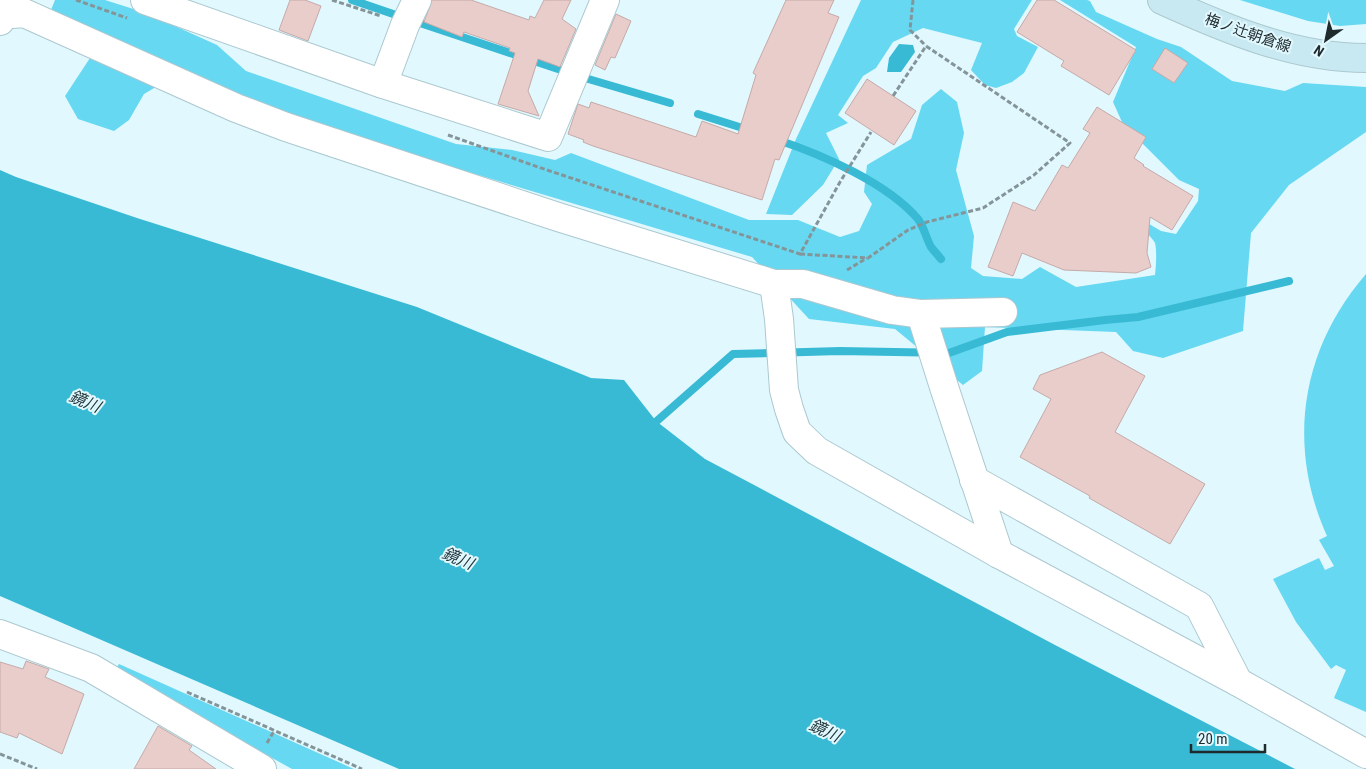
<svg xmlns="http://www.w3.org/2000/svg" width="1366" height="769" font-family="'Roboto Condensed','Noto Sans JP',sans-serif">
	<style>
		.green { fill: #67d8f1 }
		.water { fill: #38bad5 }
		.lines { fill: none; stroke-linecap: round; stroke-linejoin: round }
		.stream { stroke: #38bad5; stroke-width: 8 }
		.building { fill: #e9cdcb; stroke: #c5aaa8 }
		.minor-casing { stroke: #acc8cf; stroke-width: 30 }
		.tertiary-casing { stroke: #acc8cf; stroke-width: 30 }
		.secondary-casing { stroke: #acc8cf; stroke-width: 30 }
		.path { stroke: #849599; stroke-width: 3; stroke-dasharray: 5 2.5; stroke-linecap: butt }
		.minor { stroke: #fff; stroke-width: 28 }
		.tertiary { stroke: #fff; stroke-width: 28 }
		.secondary { stroke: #c8e9f1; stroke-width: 28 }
		.labels { text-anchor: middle; stroke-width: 4; stroke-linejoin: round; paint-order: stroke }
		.street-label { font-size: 15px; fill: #1f2a2d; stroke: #e1f8fe }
		.water-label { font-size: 16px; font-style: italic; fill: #1e3439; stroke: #e1f8fe }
	</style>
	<rect width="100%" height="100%" fill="#e1f8fe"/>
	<g class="green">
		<path d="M55 0H105L146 13 217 45 246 71 456 144 512 150 555 160 571 153 749 220H798L840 237 859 231 872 204 864 192 867 165 911 139 922 105 941 89 957 102 964 133 956 170 974 236 971 268 983 276 1022 279 1040 267 1076 287 1155 275C1156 267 1157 250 1155 243 1154 239 1127 213 1122 208L1161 231 1176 234 1198 201 1199 189 1179 180 1144 145 1122 122 1113 102 1136 47 1060 0H1087L1090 1 1096 12 1157 39 1181 47 1232 81 1285 91 1303 83 1366 87V132L1289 185 1251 233 1243 331 1163 358 1133 351 1116 332 985 327 982 371 963 385 895 329 809 319 752 257 318 127 183 71 144 94 129 120 114 131 78 119 65 96 90 58 49 31 51 10Z"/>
		<path d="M861 0H1032L1014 29 1017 36 1038 47 1024 73 1012 82 996 88 985 85 971 70 982 43 923 28 893 42 876 68 863 76 838 115 848 123 826 133 839 159 823 185 792 215 766 214 796 139Z"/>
		<path d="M1240 0H1366V24L1340 26 1308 21Z"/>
		<path d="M1366 274V712L1334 698 1346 670 1336 665 1331 669 1296 622 1273 579 1319 558 1325 570 1334 566 1319 540 1327 536C1286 445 1301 349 1366 274Z"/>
		<path d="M119 664 354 769H292L115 670Z"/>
	</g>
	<g class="water">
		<path d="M899 44 913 45 915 52 901 72H887L889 58Z"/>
		<path d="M0 170 16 177 137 218 417 307 591 378 624 380 656 421 705 459 1055 645 1295 769H399L0 596Z"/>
	</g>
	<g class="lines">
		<g class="stream">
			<path d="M352 0 399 16"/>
			<path d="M417 22 561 70"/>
			<path d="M585 78 670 103"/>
			<path d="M698 114 749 130"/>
			<path d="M778 140C823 155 887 183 918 219 924 227 926 238 931 247 934 251 938 255 941 259"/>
			<path d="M650 427 733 354 840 351 949 353 1007 332 1105 320 1138 317 1289 281"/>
		</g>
	</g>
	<g class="building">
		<path d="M290 0H305L321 6 308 41 279 30Z"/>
		<path d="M432 0H471L529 20 530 16 535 18 544 0H571L562 19 576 29 560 67 538 59 528 91 539 116 498 104 515 53 509 51 510 48 464 32 462 37 424 22Z"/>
		<path d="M786 0H834L828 13 839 17 779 160 775 159 762 200 593 146 583 142 584 140 568 134 578 104 589 108 591 102 696 137 702 121 738 134 756 75 753 73Z"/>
		<path d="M1037 0H1054L1136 50 1109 95 1061 66 1064 61 1017 32Z"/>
		<path d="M616 14 631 21 615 58 611 57 605 70 595 65Z"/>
		<path d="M1165 48 1188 63 1174 83 1152 69Z"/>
		<path d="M867 79 916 111 894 145 845 113Z"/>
		<path d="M1097 107 1146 137 1134 158 1144 165 1143 166 1193 196 1172 230 1150 217 1147 253 1151 267 1136 273 1064 270 1022 253 1013 276 988 267 1013 202 1035 211 1062 165 1068 168 1090 133 1083 129Z"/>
		<path d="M1102 352 1145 376 1115 432 1205 484 1170 544 1089 498 1090 496 1020 457 1051 399 1033 389 1040 375Z"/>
		<path d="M26 661 49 669 45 677 84 694 62 754 19 733 17 738 0 732V662L23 669Z"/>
		<path d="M158 726 192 746 189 750 216 769H134Z"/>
	</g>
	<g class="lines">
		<defs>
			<g id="minor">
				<path d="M145 0 383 84 548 137 605 0"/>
				<path d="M0 15 24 13 236 108 286 127 558 217 774 284 779 319 784 390 789 409 797 432 817 451 999 554 1238 682 1366 754"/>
				<path d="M383 84 405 25 417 0"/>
				<path d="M774 284H803L892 310 921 314 1003 312"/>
				<path d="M921 314 944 387 999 554"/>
				<path d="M974 480 1199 606 1238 682"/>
				<path d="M0 634 91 668 262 769"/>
			</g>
			<path id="tertiary" d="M0 21 9 0"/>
			<path id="secondary" d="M1162 0C1226 29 1294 58 1366 58"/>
		</defs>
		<use href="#minor" class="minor-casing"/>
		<use href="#tertiary" class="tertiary-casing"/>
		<use href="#secondary" class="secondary-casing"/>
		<g class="path">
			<path d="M76 0 127 18"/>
			<path d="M332 0 381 16"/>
			<path d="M913 0 910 30 926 46"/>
			<path d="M448 135 538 167 800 254 840 182 871 132"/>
			<path d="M800 254 868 258 908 230 927 222 983 208 1034 175 1070 143 926 46 893 96"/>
			<path d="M847 270 867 258"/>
			<path d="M187 692 362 769"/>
			<path d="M267 743 274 731"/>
			<path d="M0 754 37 769"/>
		</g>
		<use href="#minor" class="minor"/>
		<use href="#tertiary" class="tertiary"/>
		<use href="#secondary" class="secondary"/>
	</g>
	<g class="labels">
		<g class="street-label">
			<text transform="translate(1248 33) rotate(19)" y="5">梅ノ辻朝倉線</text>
		</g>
		<g class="water-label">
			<text transform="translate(85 401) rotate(23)" y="6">鏡川</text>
			<text transform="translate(458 558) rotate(23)" y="6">鏡川</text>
			<text transform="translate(825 730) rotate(25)" y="6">鏡川</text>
		</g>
	</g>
	<g transform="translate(1326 40) rotate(213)" stroke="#e1f8fe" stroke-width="4" paint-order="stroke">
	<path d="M0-4L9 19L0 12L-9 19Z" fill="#1f2a2d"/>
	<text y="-8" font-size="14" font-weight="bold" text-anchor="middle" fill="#1f2a2d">N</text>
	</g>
	<path d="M1191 744v8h74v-8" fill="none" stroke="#1f2a2d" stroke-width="2.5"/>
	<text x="1198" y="744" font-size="15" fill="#1f2a2d" stroke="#e1f8fe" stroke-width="4" paint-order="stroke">20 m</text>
</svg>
